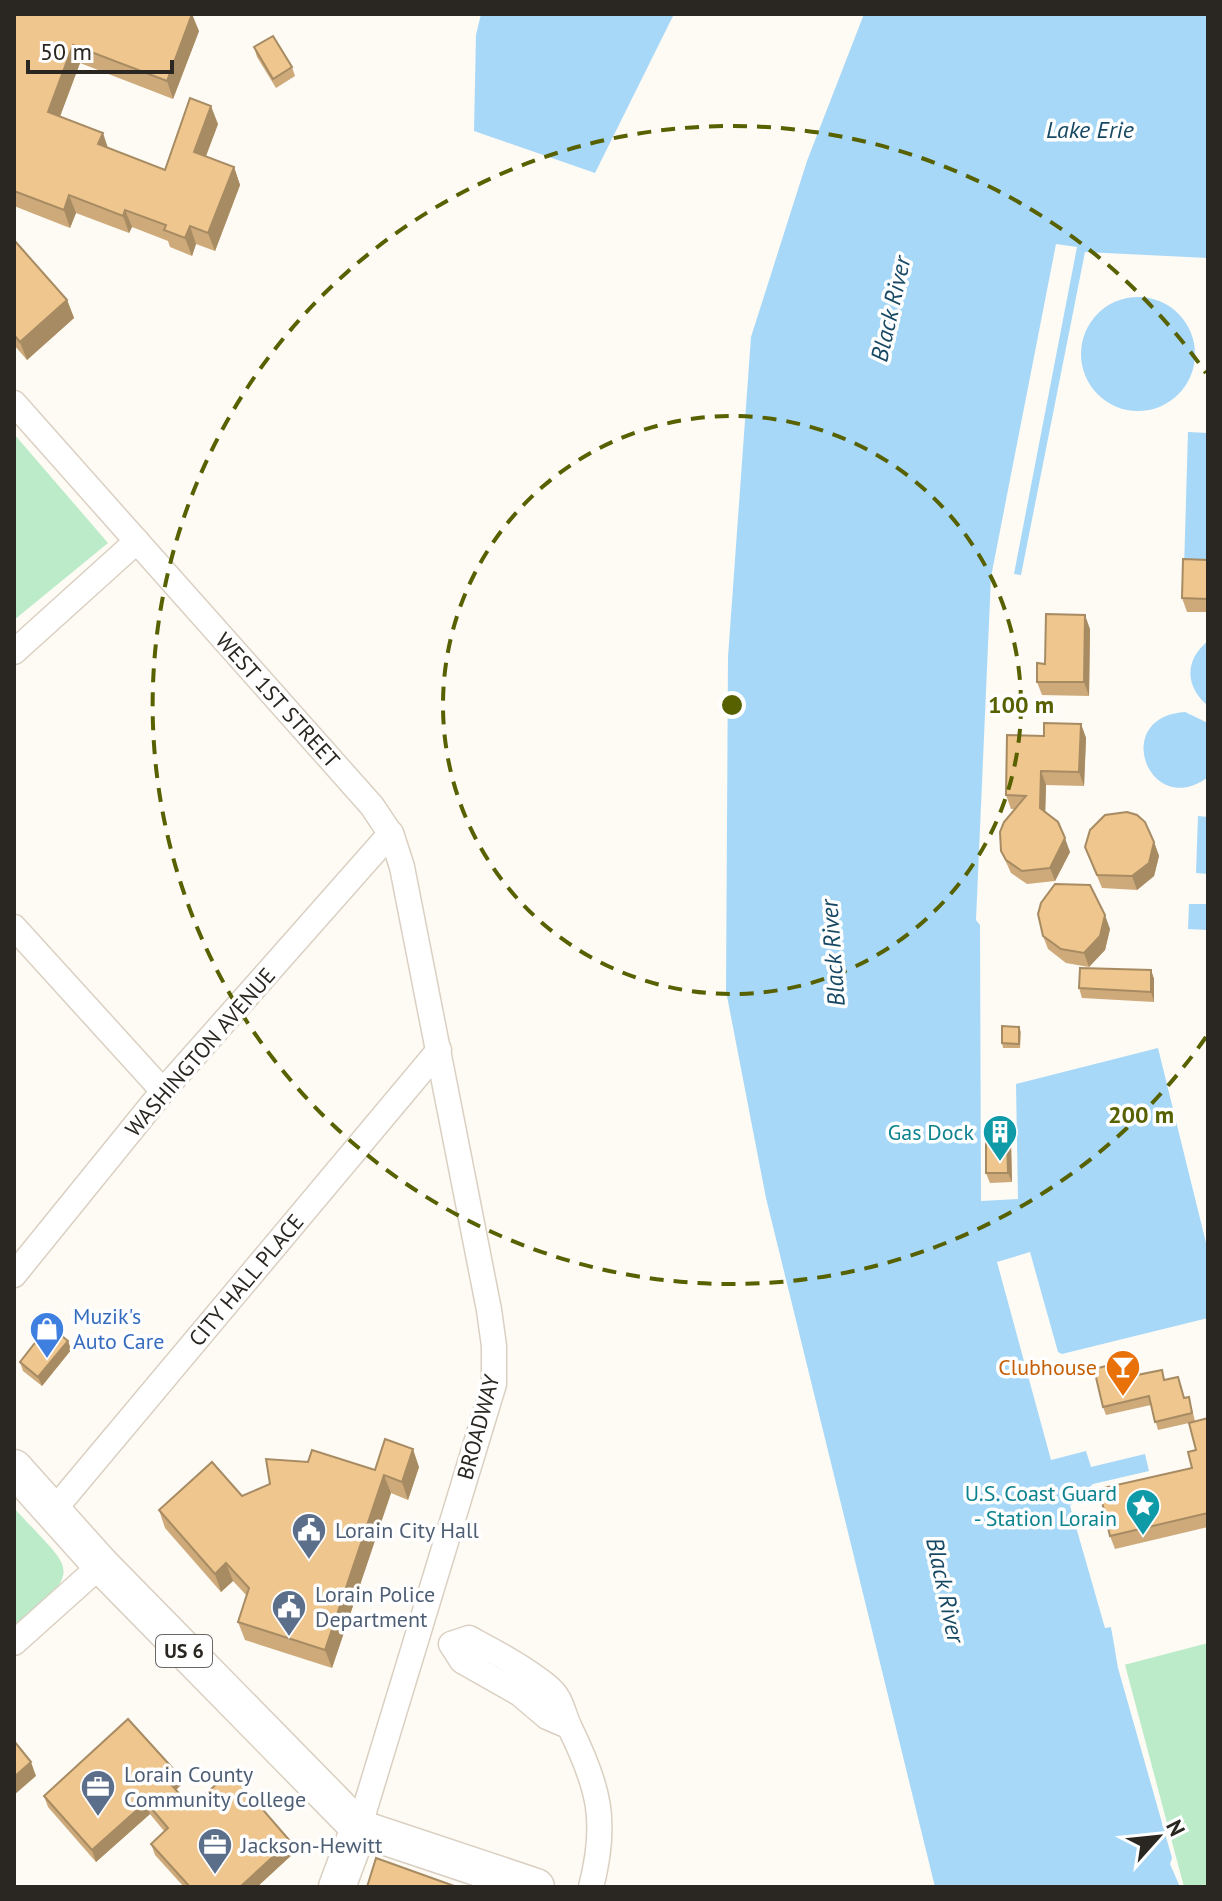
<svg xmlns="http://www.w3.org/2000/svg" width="1222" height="1901" font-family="'PT Sans',sans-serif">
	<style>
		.green { fill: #bbebc9 }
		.water { fill: #a7d8f8 }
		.pier { fill: #fefaf4 }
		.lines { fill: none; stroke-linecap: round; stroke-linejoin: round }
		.street-casing { stroke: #dad0c2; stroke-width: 27 }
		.primary-casing { stroke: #dad0c2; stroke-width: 39 }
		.street { stroke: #fff; stroke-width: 24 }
		.primary { stroke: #fff; stroke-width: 36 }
		.wall { fill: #ceaa7a }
		.shaded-wall { fill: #a78b63 }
		.building { fill: #efc68e; stroke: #a78b63; stroke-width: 2 }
		.ring { fill: none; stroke: #576100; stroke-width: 4; stroke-dasharray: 14 10 }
		.labels { text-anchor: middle; stroke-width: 7; stroke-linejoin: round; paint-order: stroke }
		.shield { fill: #fff; stroke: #6a6764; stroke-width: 2 }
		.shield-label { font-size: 20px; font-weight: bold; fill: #2a2621 }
		.street-label { font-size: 22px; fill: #2a2621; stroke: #fff }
		.culture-label { font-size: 22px; fill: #0d838f; stroke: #fff; text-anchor: end }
		.shop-label { font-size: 22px; fill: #366cbe; stroke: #fff; text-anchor: start }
		.food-label { font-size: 22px; fill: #c56008; stroke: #fff; text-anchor: end }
		.service-label { font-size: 22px; fill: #4e5e75; stroke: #fff; text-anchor: start }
		.water-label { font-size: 24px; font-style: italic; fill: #184964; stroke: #fff }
		.centre { fill: #576100; stroke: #fff; stroke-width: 4 }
		.ring-label { font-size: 24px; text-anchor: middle; font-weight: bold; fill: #576100; stroke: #fff; stroke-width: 7; stroke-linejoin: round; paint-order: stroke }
	</style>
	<rect width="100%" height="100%" fill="#fefaf4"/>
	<g class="green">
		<path d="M14 434 108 543 14 620Z"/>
		<path d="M14 1508C76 1576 84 1565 14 1630Z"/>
		<path d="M1208 1643V1887H1180L1120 1666Z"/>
	</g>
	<g class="water">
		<path d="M481 14H674L595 173 474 131 476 35Z"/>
		<path d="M864 14H1208V258L1085 252 1021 575 1014 574 1077 247 1056 244 991 577 976 920 980 925 981 1201 1018 1199 1016 1084 1158 1048 1208 1251V1318L1062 1354 1058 1352 1030 1252 997 1262 1051 1460 1086 1451 1091 1467 1145 1454 1149 1471 1093 1484 1070 1506 1105 1628 1111 1627 1180 1887H935L766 1198 726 991 728 657 751 337 807 161Z"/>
		<circle cx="1138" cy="354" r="57"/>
		<path d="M1188 432 1208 433V570L1184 569Z"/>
		<path d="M1208 641V706C1185 687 1184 660 1208 641Z"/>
		<path d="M1185 712 1208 723V777C1150 821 1109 717 1185 712Z"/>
		<path d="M1198 816 1208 817V874L1196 873Z"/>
		<path d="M1189 904H1208V930L1188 929Z"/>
	</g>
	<path class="pier" d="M1111 1627H1115L1184 1887H1180L1170 1864 1172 1858 1118 1668Z"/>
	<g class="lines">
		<defs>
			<g id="street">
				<path d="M14 403 372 806 392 836 402 867 489 1310 494 1346V1384L359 1828"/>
				<path d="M14 652 137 541"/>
				<path d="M14 927 163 1091"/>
				<path d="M14 1275 163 1091 391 833"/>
				<path d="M53 1511 439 1050"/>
				<path d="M14 1643 101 1565"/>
				<path d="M568 1726 547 1717 520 1694 462 1661 451 1644 469 1638C495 1652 524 1667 547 1686 563 1699 562 1712 570 1728 599 1787 608 1822 591 1887"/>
			</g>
			<g id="primary">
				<path d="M14 1468 101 1565 359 1828 536 1887"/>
				<path d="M337 1887 359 1828"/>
			</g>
		</defs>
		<use href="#street" class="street-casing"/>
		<use href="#primary" class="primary-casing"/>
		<use href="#street" class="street"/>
		<use href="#primary" class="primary"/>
	</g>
	<g class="wall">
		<path d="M14 14 199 31 173 99 80 63 60 116 109 148 165 170 218 124 206 156 234 167 240 185 215 251 196 244 192 256 170 247 168 241 132 227 129 233 76 213 70 228 14 206Z"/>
		<path d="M254 47 292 67 295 76 276 88 257 57Z"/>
		<path d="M14 240 67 300 74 318 27 360 14 345Z"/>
		<path d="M1208 560V612H1187L1182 598Z"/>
		<path d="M1090 629 1089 696 1042 695 1037 682 1045 664Z"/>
		<path d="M1081 724 1086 738 1084 786 1046 785 1045 812 1070 852 1055 881 1027 884 1011 873 1001 851 1015 809H1011L1006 795 1044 736Z"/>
		<path d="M1154 842 1159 856 1154 876 1137 890 1102 888 1085 847Z"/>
		<path d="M1110 929 1105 950 1089 967 1066 963 1048 949 1043 936Z"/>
		<path d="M1151 970 1154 979V1002L1082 998 1079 988Z"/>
		<path d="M1019 1027 1021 1032 1020 1048H1003L1002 1043Z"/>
		<path d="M1007 1134 1011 1143 1012 1182 990 1183 986 1173Z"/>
		<path d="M68 1341 71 1350 42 1386 23 1371 20 1362Z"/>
		<path d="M1134 1359 1138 1375 1165 1380 1181 1385 1184 1398 1189 1397 1195 1421 1208 1418V1527L1115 1549 1110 1536 1192 1468 1196 1450 1189 1423 1158 1430 1151 1405 1106 1415 1103 1407Z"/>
		<path d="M419 1467 408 1500 391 1493 332 1668 245 1640 238 1622 247 1596 233 1581 221 1592 165 1528 159 1510 242 1496 375 1470Z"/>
		<path d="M181 1785 176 1790 191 1807 295 1852 257 1887H184L155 1855 151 1844 164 1831 150 1814 96 1862 48 1807 44 1796Z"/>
	</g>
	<g class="shaded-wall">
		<path d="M192 14 199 31 173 99 167 81Z"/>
		<path d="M73 45 80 63 55 130 48 112Z"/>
		<path d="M211 106 218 124 201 169 194 152Z"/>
		<path d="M103 133 109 151 98 144Z"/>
		<path d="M234 167 240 185 215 251 208 233Z"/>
		<path d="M69 195 76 213 70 228 64 210Z"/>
		<path d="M125 210 132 227 129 233 123 216Z"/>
		<path d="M190 226 196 244 192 256 185 238Z"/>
		<path d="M67 300 74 318 27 360 20 342Z"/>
		<path d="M1085 615 1090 629 1089 696 1084 682Z"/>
		<path d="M1081 724 1086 738 1084 786 1079 772Z"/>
		<path d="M1041 771 1046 785 1045 822 1040 808Z"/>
		<path d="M1065 838 1070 852 1055 881 1050 868Z"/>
		<path d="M1154 842 1159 856 1154 876 1137 890 1132 876Z"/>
		<path d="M1105 915 1110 929 1105 950 1089 967 1084 953Z"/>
		<path d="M1151 970 1154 979V1002L1151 992Z"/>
		<path d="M1007 1134 1011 1143 1012 1182 1008 1173Z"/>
		<path d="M68 1341 71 1350 42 1386 38 1377Z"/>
		<path d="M413 1449 419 1467 408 1500 402 1482Z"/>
		<path d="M384 1475 391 1493 332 1668 325 1650Z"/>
		<path d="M226 1563 233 1581 221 1592 215 1574Z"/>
		<path d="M31 1762 36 1776 14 1795V1777Z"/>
		<path d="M177 1773 181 1785 172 1793 168 1781Z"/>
		<path d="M146 1802 150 1814 96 1862 92 1850Z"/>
		<path d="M290 1841 295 1852 257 1887H240Z"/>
	</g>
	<g class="building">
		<path d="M14 14H192L167 81 73 45 48 112 103 133 98 144 165 170 190 98 211 106 194 152 234 167 208 233 190 226 185 238 164 230 166 225 125 210 123 216 69 195 64 210 14 191Z"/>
		<path d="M273 36 292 67 273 79 254 47Z"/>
		<path d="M14 240 67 300 20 342 14 335Z"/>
		<path d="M1183 559 1208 560V599L1182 598Z"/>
		<path d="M1046 614 1085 615 1084 682H1037V663L1045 664Z"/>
		<path d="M1044 723 1081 724 1079 772 1041 771 1040 808 1058 822 1065 838 1050 868 1022 871 1006 860 1001 851 1000 832 1004 822 1026 796 1006 795 1007 735 1044 736Z"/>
		<path d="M1127 812 1137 815 1145 822 1154 842 1149 863 1132 876 1097 875 1085 847 1090 830 1105 815Z"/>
		<path d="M1055 884 1090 885 1105 915 1100 936 1084 953 1061 949 1043 936 1038 914 1041 903Z"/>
		<path d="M1080 968 1151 970V992L1079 988Z"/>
		<path d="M1002 1026 1019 1027V1044L1002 1043Z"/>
		<path d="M986 1134H1007L1008 1173H986Z"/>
		<path d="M49 1325 68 1341 38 1377 20 1362Z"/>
		<path d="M1134 1359 1137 1375 1162 1370 1164 1380 1178 1377 1184 1398 1189 1397 1192 1413 1155 1422 1149 1396 1103 1407 1094 1369Z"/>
		<path d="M1208 1418V1513L1110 1536 1099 1489 1192 1468 1188 1452 1196 1450 1189 1423Z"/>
		<path d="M385 1439 413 1449 402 1482 384 1475 325 1650 238 1622 249 1588 226 1563 215 1574 159 1510 212 1462 242 1496 270 1484 266 1459 308 1462 312 1450 375 1470Z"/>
		<path d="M128 1719 177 1773 168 1781 191 1807 230 1772 290 1841 240 1887H190L151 1844 168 1828 146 1802 92 1850 44 1796Z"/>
		<path d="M14 1741 31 1762 14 1777Z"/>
		<path d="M376 1858 457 1887H367Z"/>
	</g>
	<g class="ring">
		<circle cx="732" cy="705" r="289"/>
		<path d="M1206 1037A579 579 0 1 1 1206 373"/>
	</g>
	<defs>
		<symbol id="building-pin" viewBox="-11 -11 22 30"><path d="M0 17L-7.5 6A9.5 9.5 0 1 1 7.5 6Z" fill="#0f9aa8" stroke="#fff"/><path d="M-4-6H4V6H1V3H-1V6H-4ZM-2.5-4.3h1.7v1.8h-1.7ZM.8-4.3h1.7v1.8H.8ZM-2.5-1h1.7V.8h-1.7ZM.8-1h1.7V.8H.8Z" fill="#fff"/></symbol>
		<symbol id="shop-pin" viewBox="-11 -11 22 30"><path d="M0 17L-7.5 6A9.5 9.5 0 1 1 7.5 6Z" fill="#3f7fe0" stroke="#fff"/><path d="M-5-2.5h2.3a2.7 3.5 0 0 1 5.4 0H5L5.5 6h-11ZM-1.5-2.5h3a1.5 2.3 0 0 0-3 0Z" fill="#fff"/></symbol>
		<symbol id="bar-pin" viewBox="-11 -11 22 30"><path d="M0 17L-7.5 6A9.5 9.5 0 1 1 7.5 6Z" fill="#e8710a" stroke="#fff"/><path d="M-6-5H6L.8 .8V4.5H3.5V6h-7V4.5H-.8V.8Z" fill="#fff"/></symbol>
		<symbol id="sight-pin" viewBox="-11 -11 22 30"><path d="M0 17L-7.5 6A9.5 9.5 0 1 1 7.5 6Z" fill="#0f9aa8" stroke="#fff"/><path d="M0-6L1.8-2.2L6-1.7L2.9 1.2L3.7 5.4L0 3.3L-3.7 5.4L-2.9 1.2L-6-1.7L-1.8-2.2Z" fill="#fff"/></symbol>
		<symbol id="civic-pin" viewBox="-11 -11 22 30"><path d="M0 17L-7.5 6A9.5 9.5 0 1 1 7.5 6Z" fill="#5c6f8a" stroke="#fff"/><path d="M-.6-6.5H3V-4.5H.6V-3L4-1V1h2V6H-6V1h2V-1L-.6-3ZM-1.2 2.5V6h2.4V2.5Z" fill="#fff"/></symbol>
		<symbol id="office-pin" viewBox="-11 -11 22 30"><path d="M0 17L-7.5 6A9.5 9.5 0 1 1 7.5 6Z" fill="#5c6f8a" stroke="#fff"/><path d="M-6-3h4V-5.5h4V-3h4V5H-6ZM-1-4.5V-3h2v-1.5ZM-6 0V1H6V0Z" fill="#fff"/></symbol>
	</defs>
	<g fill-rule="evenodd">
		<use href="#building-pin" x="980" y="1112" width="40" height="54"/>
		<use href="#shop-pin" x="27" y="1309" width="40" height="54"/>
		<use href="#bar-pin" x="1103" y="1347" width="40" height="54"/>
		<use href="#sight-pin" x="1123" y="1486" width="40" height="54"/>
		<use href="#civic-pin" x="289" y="1510" width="40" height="54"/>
		<use href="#civic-pin" x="269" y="1587" width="40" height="54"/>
		<use href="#office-pin" x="78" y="1767" width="40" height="54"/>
		<use href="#office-pin" x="195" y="1825" width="40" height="54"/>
	</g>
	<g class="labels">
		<rect class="shield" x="156" y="1635" width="56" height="32" rx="6"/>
		<g class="shield-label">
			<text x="184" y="1658">US 6</text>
		</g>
		<g class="street-label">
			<text transform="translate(278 700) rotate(48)" y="8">WEST 1ST STREET</text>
			<text transform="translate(200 1052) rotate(-49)" y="8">WASHINGTON AVENUE</text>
			<text transform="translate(246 1280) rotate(-50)" y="8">CITY HALL PLACE</text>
			<text transform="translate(478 1427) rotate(-75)" y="8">BROADWAY</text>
		</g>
		<g class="culture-label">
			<text x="974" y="1140">Gas Dock</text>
			<text x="1117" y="1501">U.S. Coast Guard<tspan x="1117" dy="25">- Station Lorain</tspan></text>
		</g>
		<g class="shop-label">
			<text x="73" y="1324">Muzik's<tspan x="73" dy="25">Auto Care</tspan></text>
		</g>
		<g class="food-label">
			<text x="1097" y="1375">Clubhouse</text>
		</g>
		<g class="service-label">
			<text x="335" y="1538">Lorain City Hall</text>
			<text x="315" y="1602">Lorain Police<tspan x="315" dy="25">Department</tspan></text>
			<text x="124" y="1782">Lorain County<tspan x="124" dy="25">Community College</tspan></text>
			<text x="241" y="1853">Jackson-Hewitt</text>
		</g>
		<g class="water-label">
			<text x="1090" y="138">Lake Erie</text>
			<text transform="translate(891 309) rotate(-77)" y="8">Black River</text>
			<text transform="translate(833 953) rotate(-94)" y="8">Black River</text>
			<text transform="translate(945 1590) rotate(78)" y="8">Black River</text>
		</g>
	</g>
	<circle cx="732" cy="705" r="12" class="centre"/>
	<g class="ring-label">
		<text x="1021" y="713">100 m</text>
		<text x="1141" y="1123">200 m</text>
	</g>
	<rect width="1222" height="1901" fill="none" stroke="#2a2621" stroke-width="32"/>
	<g transform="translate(1158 1837) rotate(63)" stroke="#ffffff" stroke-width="6" paint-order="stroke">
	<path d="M0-6L14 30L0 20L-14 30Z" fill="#2a2621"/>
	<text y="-12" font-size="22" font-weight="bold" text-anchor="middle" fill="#2a2621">N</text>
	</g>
	<path d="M28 60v12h144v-12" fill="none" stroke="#2a2621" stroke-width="4"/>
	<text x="40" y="60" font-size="24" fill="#2a2621" stroke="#ffffff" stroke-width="6" paint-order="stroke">50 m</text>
</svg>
